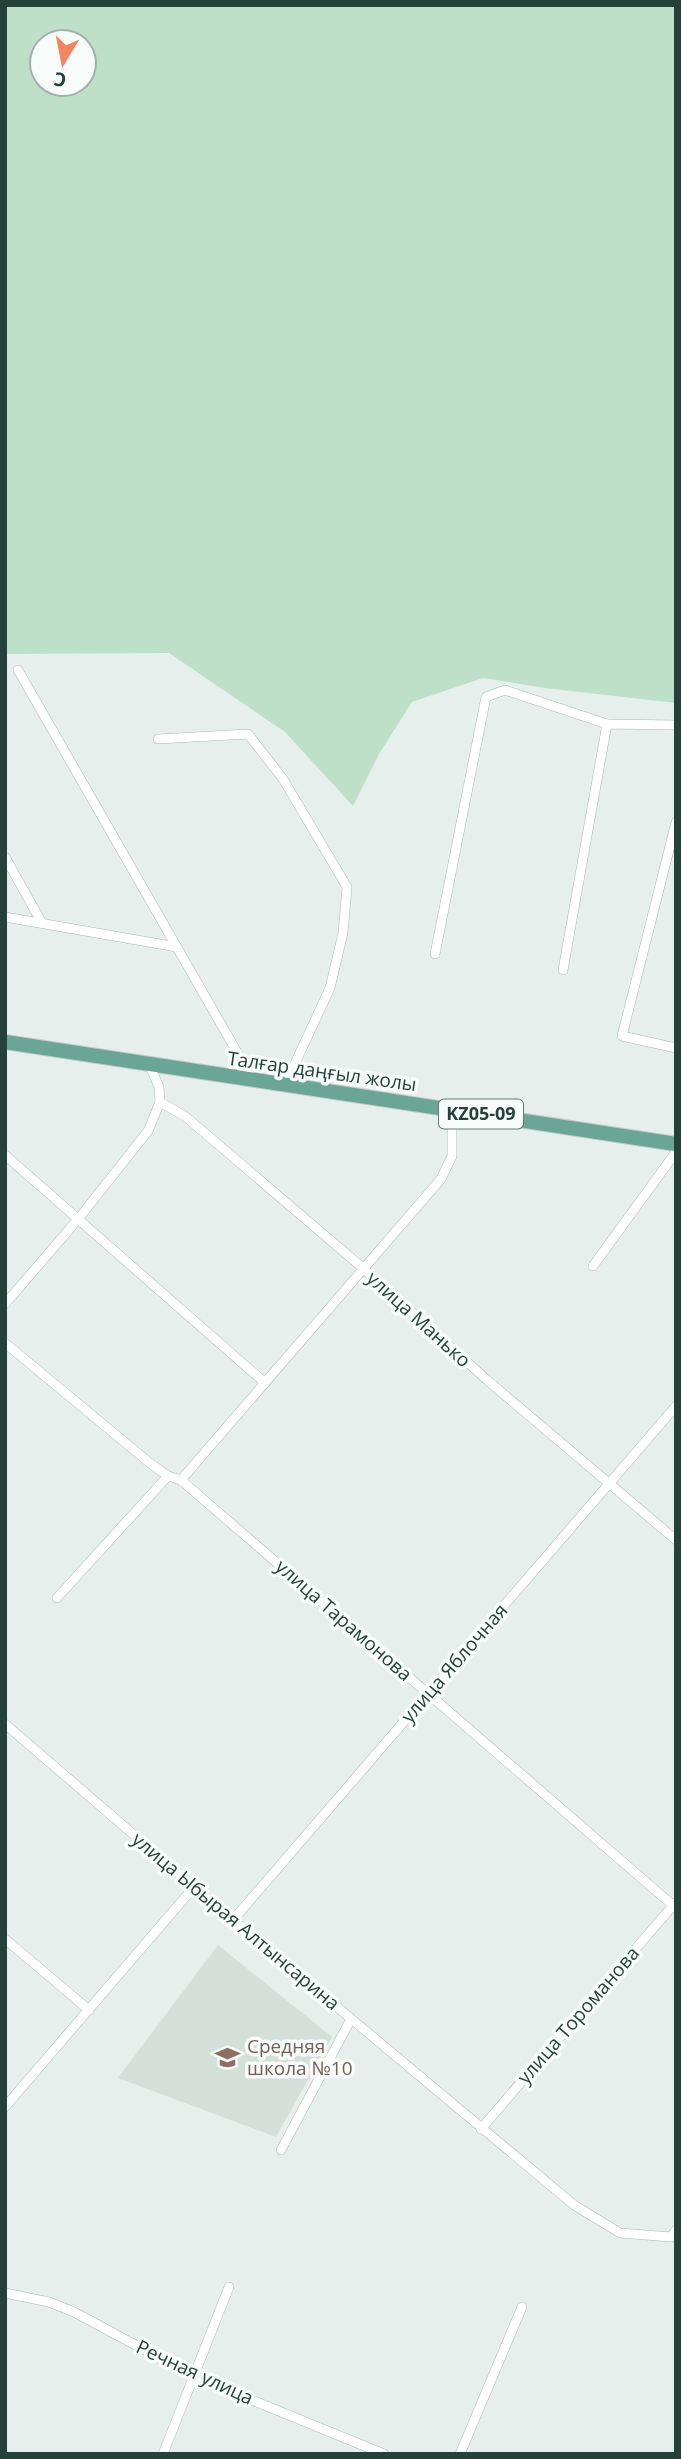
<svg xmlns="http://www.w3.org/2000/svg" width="681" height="2459" font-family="'Open Sans',sans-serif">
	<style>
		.built { fill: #d4dfda }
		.green { fill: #bfe0c8; fill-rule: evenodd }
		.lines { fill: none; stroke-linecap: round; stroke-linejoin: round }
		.minor-casing { stroke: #a8b8b2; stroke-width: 10 }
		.primary-casing { stroke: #c2cac8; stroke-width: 16 }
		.minor { stroke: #fff; stroke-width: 9 }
		.primary { stroke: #6aa596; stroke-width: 14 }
		.labels { text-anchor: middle; stroke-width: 7; stroke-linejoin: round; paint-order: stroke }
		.shield { fill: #f7fbf9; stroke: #637a73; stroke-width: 2 }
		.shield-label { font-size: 18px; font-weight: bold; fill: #24423a }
		.street-label { font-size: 19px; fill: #24423a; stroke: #f7fbf9 }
		.education-label { font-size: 19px; fill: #785e54; stroke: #f7fbf9; text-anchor: start }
	</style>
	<rect width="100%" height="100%" fill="#e6efeb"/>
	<path class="built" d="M218 1945 332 2037 276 2137 118 2078Z"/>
	<path class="green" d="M5 5H676V703L545 688 483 678 412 702 379 754 353 806 285 732 169 653 5 654ZM84 42V84H42V42Z"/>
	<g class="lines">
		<defs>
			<g id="minor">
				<path d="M18 670 253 1080"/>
				<path d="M158 739 248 734 283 779 347 887 343 933 330 988 285 1085"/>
				<path d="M676 822 622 1036 676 1048"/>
				<path d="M5 857 42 923"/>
				<path d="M5 917 177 947"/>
				<path d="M435 954 486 697 505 690 607 724"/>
				<path d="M563 970 607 724 676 725"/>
				<path d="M160 1102 186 1117 364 1269 487 1380 676 1540"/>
				<path d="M5 1155 265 1383"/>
				<path d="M593 1266 676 1152"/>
				<path d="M5 1304 79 1218 148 1131 160 1102 159 1087 150 1066"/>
				<path d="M5 1343 151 1464 168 1476 181 1480 676 1908"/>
				<path d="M181 1480 441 1179 452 1156V1110"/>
				<path d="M57 1598 168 1476"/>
				<path d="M5 1724 233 1920 574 2205 620 2233 671 2237 676 2230"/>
				<path d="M233 1920 676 1406"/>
				<path d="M5 1939 89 2010"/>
				<path d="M5 2107 194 1887"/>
				<path d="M481 2129 675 1903"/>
				<path d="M281 2150 351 2019"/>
				<path d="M5 2293 49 2302 74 2312 193 2376 384 2454"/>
				<path d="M163 2454 229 2287"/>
				<path d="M460 2454 522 2307"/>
			</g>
			<path id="primary" d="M5 1042 676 1144"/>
		</defs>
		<use href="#minor" class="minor-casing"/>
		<use href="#primary" class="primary-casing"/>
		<use href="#minor" class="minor"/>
		<use href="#primary" class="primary"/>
	</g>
	<defs>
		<symbol id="school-bare" viewBox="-9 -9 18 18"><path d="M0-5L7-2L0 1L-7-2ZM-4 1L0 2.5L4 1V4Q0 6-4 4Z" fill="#8d6e63" stroke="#f7fbf9" stroke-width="2.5" paint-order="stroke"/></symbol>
	</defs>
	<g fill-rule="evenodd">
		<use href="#school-bare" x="210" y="2040" width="35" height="35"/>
	</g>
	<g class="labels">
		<rect class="shield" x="439" y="1099.5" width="84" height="29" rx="5"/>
		<g class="shield-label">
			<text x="481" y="1120">KZ05-09</text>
		</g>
		<g class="street-label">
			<text transform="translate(322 1071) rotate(8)" y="7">Талғар даңғыл жолы</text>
			<text transform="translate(419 1319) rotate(42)" y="7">улица Манько</text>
			<text transform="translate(344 1620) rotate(41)" y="7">улица Тарамонова</text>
			<text transform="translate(454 1663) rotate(-49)" y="7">улица Яблочная</text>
			<text transform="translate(236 1921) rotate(40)" y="7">улица Ыбырая Алтынсарина</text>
			<text transform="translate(578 2015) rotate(-49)" y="7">улица Тороманова</text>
			<text transform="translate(195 2372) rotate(25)" y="7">Речная улица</text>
		</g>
		<g class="education-label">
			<text x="247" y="2053">Средняя<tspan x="247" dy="22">школа №10</tspan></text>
		</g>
	</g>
	<rect width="681" height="2459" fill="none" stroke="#24423a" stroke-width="14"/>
	<g transform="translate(63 63) rotate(190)"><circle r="33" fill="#f7fbf9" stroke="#a3b1ad" stroke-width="2"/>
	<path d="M0-5L12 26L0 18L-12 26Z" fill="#f4845f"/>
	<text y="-10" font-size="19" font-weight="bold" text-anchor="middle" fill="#24423a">С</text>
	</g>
</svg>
